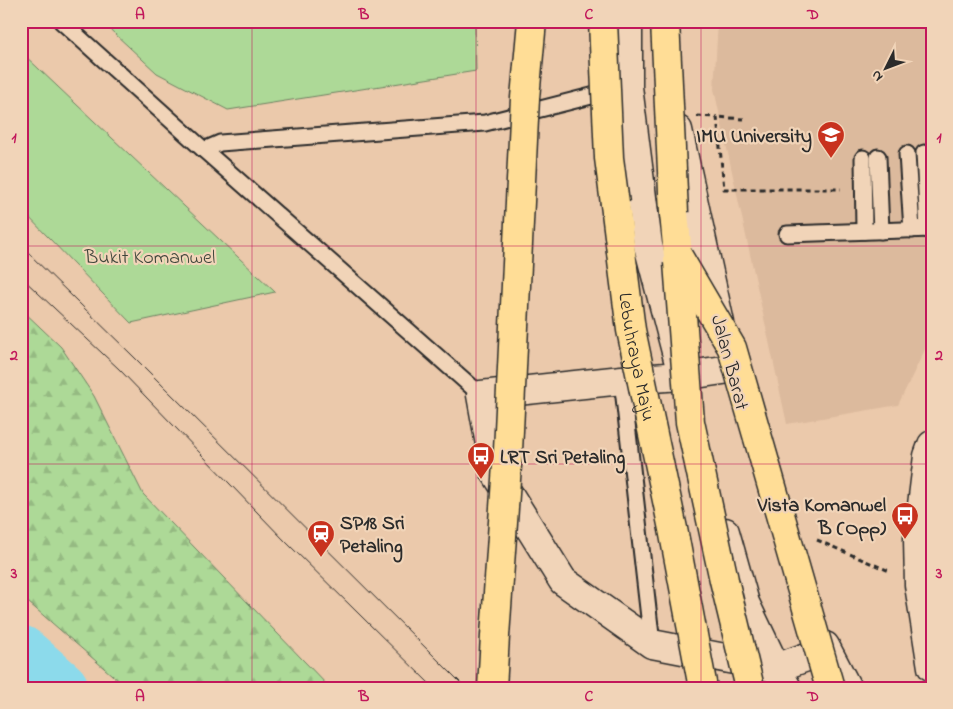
<svg xmlns="http://www.w3.org/2000/svg" width="953" height="709" font-family="'Indie Flower',sans-serif">
	<style>
		.built { fill: #dcba9d }
		.forest { fill: url(#forest-firs); stroke: #6c8261 }
		.park { fill: #add997; stroke: #6c8261 }
		.lines { fill: none; stroke-linecap: round; stroke-linejoin: round }
		.river { stroke: #8cdaeb; stroke-width: 55 }
		.lane-casing { stroke: #2b2b2b; stroke-width: 19 }
		.street-casing { stroke: #2b2b2b; stroke-width: 31 }
		.secondary-casing { stroke: #2b2b2b; stroke-width: 31 }
		.highway-casing { stroke: #2b2b2b; stroke-width: 31 }
		.path { stroke: #2b2b2b; stroke-width: 3; stroke-dasharray: 5 4; stroke-linecap: butt }
		.lane { stroke: #f1d4b8; stroke-width: 15 }
		.street { stroke: #f1d4b8; stroke-width: 28 }
		.secondary { stroke: #f1d4b8; stroke-width: 28 }
		.highway { stroke: #ffdd96; stroke-width: 28 }
		.tram { stroke: #2b2b2b; stroke-width: 1 }
		.highway-bridge-casing { stroke: #2b2b2b; stroke-width: 31; stroke-linecap: butt }
		.path-bridge { stroke: #2b2b2b; stroke-width: 3; stroke-dasharray: 5 4; stroke-linecap: butt }
		.highway-bridge { stroke: #ffdd96; stroke-width: 28 }
		.grid { fill: none; stroke: #c2185b; stroke-width: 1; stroke-opacity: 0.55 }
		.labels { text-anchor: middle; stroke-width: 4.5; stroke-linejoin: round; paint-order: stroke }
		.poi-label { font-size: 20px; font-weight: bold; fill: #2b2b2b; stroke: #f1d4b8; text-anchor: end }
		.park-label { font-size: 20px; fill: #3e453b; stroke: #f1d4b8 }
		.street-label { font-size: 20px; fill: #2b2b2b; stroke: #f1d4b8 }
		.neatline { fill: none; stroke: #c2185b; stroke-width: 2 }
		.grid-label { font-size: 16px; text-anchor: middle; font-weight: bold; fill: #c2185b }
	</style>
	<defs>
		<pattern id="forest-firs" width="22" height="20" patternUnits="userSpaceOnUse" patternTransform="scale(1.25)"><rect width="22" height="20" fill="#add997"/><path d="M5 1l3.5 6h-7zM16 11l3.5 6h-7z" fill="#95ba82"/></pattern>
	</defs>
	<rect width="100%" height="100%" fill="#ebc9ab"/>
	<filter id="ink" filterUnits="userSpaceOnUse"><feTurbulence type="fractalNoise" baseFrequency=".02" numOctaves="2"/><feDisplacementMap in="SourceGraphic" scale="10" xChannelSelector="R" yChannelSelector="G"/><feConvolveMatrix kernelMatrix="1 2 1 2 8 2 1 2 1" color-interpolation-filters="sRGB"/></filter>
	<g filter="url(#ink)">
		<path class="built" d="M718 21H932V335L898 405 787 424 714 89Z"/>
		<path class="forest" d="M21 309 61 347 94 396 143 494 330 688H127L21 596Z"/>
		<g class="park">
			<path d="M101 21H475L476 71 228 110 157 73Z"/>
			<path d="M21 52 275 292 131 323 21 209Z"/>
		</g>
		<g class="lines">
			<path class="river" d="M21 653 61 688"/>
			<defs>
				<g id="lane">
					<path d="M61 21 204 150 481 395"/>
					<path d="M204 150 220 143 485 123 611 91"/>
					<path d="M924 153 928 230"/>
					<path d="M907 154 912 230"/>
					<path d="M878 157 881 231"/>
					<path d="M863 158 864 231"/>
					<path d="M787 234 932 229"/>
					<path d="M622 380 652 644"/>
				</g>
				<g id="street">
					<path d="M730 369 682 376 622 380 481 395 495 472 563 581 652 644 776 668 826 650"/>
					<path d="M932 445 928 456 918 538 919 585 932 667"/>
				</g>
				<g id="secondary">
					<path d="M628 21V87L648 245 679 363"/>
					<path d="M678 130 720 323"/>
					<path d="M725 532 745 603 776 668 787 688"/>
					<path d="M825 646 847 688"/>
				</g>
				<g id="highway">
					<path d="M615 204 623 268"/>
					<path d="M674 213 678 256"/>
				</g>
			</defs>
			<use href="#lane" class="lane-casing"/>
			<use href="#street" class="street-casing"/>
			<use href="#secondary" class="secondary-casing"/>
			<use href="#highway" class="highway-casing"/>
			<g class="path">
				<path d="M744 119 717 117 724 189H841"/>
				<path d="M817 540 889 571"/>
			</g>
			<use href="#lane" class="lane"/>
			<use href="#street" class="street"/>
			<use href="#secondary" class="secondary"/>
			<use href="#highway" class="highway"/>
			<g class="tram">
				<path d="M21 246 135 358 466 688"/>
				<path d="M21 277 119 369 285 541 434 688"/>
			</g>
			<defs>
				<g id="highway-bridge">
					<path d="M603 21 609 158 615 204"/>
					<path d="M665 21 674 213"/>
					<path d="M678 256 732 348 830 688"/>
					<path d="M678 262 690 422 724 580 750 688"/>
					<path id="s1" d="M623 268 631 330 673 529 703 688"/>
					<path d="M492 688 495 636 508 451 525 98 532 21"/>
				</g>
			</defs>
			<use href="#highway-bridge" class="highway-bridge-casing"/>
			<path class="path-bridge" d="M697 116 717 117"/>
			<use href="#highway-bridge" class="highway-bridge"/>
		</g>
	</g>
	<path class="grid" d="M252 21V688M476 21V688M701 21V688M21 246H932M21 464H932"/>
	<defs>
		<symbol id="university-pin" viewBox="-11 -11 22 30"><path d="M0 17L-7.5 6A9.5 9.5 0 1 1 7.5 6Z" fill="#c8321e" stroke="#f1d4b8"/><path d="M0-5L7-2L0 1L-7-2ZM-4 1L0 2.5L4 1V4Q0 6-4 4Z" fill="#fff"/></symbol>
		<symbol id="bus-pin" viewBox="-11 -11 22 30"><path d="M0 17L-7.5 6A9.5 9.5 0 1 1 7.5 6Z" fill="#c8321e" stroke="#f1d4b8"/><path d="M-5-6H5V4H4V6H2V4H-2V6H-4V4H-5ZM-3.5-4V0h7V-4ZM-3.5 1.2v1.5H-2V1.2ZM2 1.2v1.5H3.5V1.2Z" fill="#fff"/></symbol>
		<symbol id="station-pin" viewBox="-11 -11 22 30"><path d="M0 17L-7.5 6A9.5 9.5 0 1 1 7.5 6Z" fill="#c8321e" stroke="#f1d4b8"/><path d="M-3-6H3Q5-6 5-4V2Q5 4 3 4L4.5 6H3L1.5 4h-3L-3 6H-4.5L-3 4Q-5 4-5 2V-4Q-5-6-3-6ZM-3.5-4v3h7v-3ZM-3.5 1v1.5H-2V1ZM2 1v1.5H3.5V1Z" fill="#fff"/></symbol>
	</defs>
	<g fill-rule="evenodd">
		<use href="#university-pin" x="815" y="119" width="32" height="43"/>
		<use href="#bus-pin" x="465" y="440" width="32" height="43"/>
		<use href="#bus-pin" x="889" y="500" width="32" height="43"/>
		<use href="#station-pin" x="305" y="518" width="32" height="43"/>
	</g>
	<g class="labels">
		<g class="poi-label">
			<text x="812" y="142">IMU University</text>
			<text x="500" y="463" text-anchor="start">LRT Sri Petaling</text>
			<text x="886" y="511">Vista Komanwel<tspan x="886" dy="23">B (Opp)</tspan></text>
			<text x="340" y="529" text-anchor="start">SP18 Sri<tspan x="340" dy="23">Petaling</tspan></text>
		</g>
		<g class="park-label">
			<text x="150" y="263">Bukit Komanwel</text>
		</g>
		<g class="street-label">
			<text dy="7" stroke="none"><textPath href="#s1" startOffset="90">Lebuhraya Maju</textPath></text>
			<text transform="translate(731 362) rotate(75)" y="7">Jalan Barat</text>
		</g>
	</g>
	<rect width="953" height="709" fill="none" stroke="#f1d4b8" stroke-width="55"/>
	<g transform="translate(886 68) rotate(228)" stroke="#f1d4b8" stroke-width="4" paint-order="stroke">
	<path d="M0-4L9 19L0 12L-9 19Z" fill="#2b2b2b"/>
	<text y="-8" font-size="14" font-weight="bold" text-anchor="middle" fill="#2b2b2b">N</text>
	</g>
	<rect x="28" y="28" width="898" height="654" class="neatline"/>
	<g class="grid-label">
		<text x="140" y="19">A</text>
		<text x="364" y="19">B</text>
		<text x="589" y="19">C</text>
		<text x="813" y="19">D</text>
		<text x="14" y="142">1</text>
		<text x="939" y="142">1</text>
		<text x="14" y="360">2</text>
		<text x="939" y="360">2</text>
		<text x="14" y="578">3</text>
		<text x="939" y="578">3</text>
		<text x="140" y="701">A</text>
		<text x="364" y="701">B</text>
		<text x="589" y="701">C</text>
		<text x="813" y="701">D</text>
	</g>
</svg>
